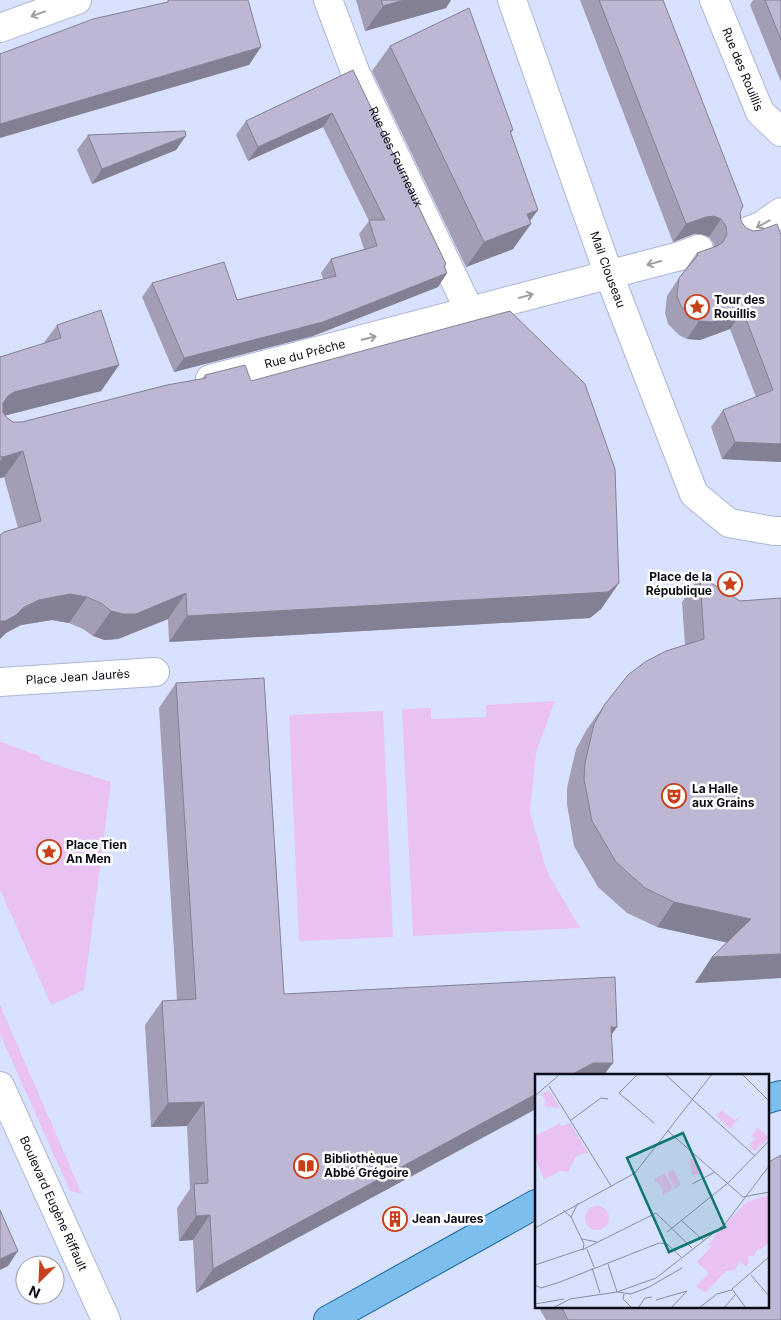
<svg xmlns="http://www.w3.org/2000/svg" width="781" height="1320" font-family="Inter,sans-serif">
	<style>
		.green { fill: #e9c1f2 }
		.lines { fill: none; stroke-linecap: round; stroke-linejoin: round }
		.minor-casing { stroke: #acb5d1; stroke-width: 30 }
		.major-casing { stroke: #1b649b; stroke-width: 30 }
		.minor { stroke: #fff; stroke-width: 28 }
		.major { stroke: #7cbeee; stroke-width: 28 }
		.wall { fill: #a39db5 }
		.shaded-wall { fill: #848094 }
		.building { fill: #bdb7d3; stroke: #848094 }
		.oneway { stroke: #9d9ea2 }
		.labels { text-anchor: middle; stroke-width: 5; stroke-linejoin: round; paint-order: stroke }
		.street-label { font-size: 12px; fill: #0a0d16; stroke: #fff }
		.poi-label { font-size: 12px; font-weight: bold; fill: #0a0d16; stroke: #fff; text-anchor: start }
		.inset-road { fill: none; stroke: #868ca1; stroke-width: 1 }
		.view { fill: #0f766e; fill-opacity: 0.15; stroke: #0f766e; stroke-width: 2.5 }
		.inset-edge { fill: none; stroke: #0a0d16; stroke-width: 2.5 }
	</style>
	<rect width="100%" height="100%" fill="#d8e1fe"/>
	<g class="green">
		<path d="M555 701 536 752 530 812 547 872 580 928 413 936 402 709 431 708V719L486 717V705Z"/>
		<path d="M383 711 393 937 299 941 289 715Z"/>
		<path d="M0 739 1 742 40 756 41 760 111 782 84 990 51 1005 0 889Z"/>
		<path d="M0 1005 82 1194 70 1191 0 1034Z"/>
	</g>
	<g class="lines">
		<defs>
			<g id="minor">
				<path id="s1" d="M328 0 356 74 470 312"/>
				<path id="s2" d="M512 0 609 275 694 494 729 523 774 531H781"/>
				<path id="s3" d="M714 0 760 112 781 132"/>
				<path d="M0 28 77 0"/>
				<path d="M743 233 761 226 781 212"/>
				<path id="s4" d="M210 379 680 256 699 249"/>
				<path id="s5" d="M0 682 155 672"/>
				<path id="s6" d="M0 1086 106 1320"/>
			</g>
			<g id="major">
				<path d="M767 1099 781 1095"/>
				<path d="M328 1320 536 1204"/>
			</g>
		</defs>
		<use href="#minor" class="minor-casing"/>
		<use href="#major" class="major-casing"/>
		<use href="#minor" class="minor"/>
		<use href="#major" class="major"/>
	</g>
	<g class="wall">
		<path d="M356 0H451L446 8 365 31Z"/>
		<path d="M580 0H663L740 213 741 221 746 228 753 231 761 230 781 462 722 459 711 427 723 410 756 397 730 329 700 340 687 339 679 335 668 324 665 313 667 296 679 278 697 253 714 247V244L709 237 701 234H694L673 242Z"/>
		<path d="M753 0H781V82L750 5Z"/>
		<path d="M390 46 513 130 511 133 530 222 513 249 466 267 372 71Z"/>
		<path d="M353 70 446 264 445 267 447 273 438 287 313 336 174 372 142 297 152 283 237 300 323 279 321 273 331 259 364 249 359 234 369 221 323 127 248 161 236 135 246 121Z"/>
		<path d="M88 135 176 150 92 184 77 150Z"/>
		<path d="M57 325 119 365 101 391 5 415 7 418 13 422H22L202 379 205 375 251 381 619 583 601 609 590 618 169 642 168 619 118 639 105 640 93 636 83 629 69 623 52 620 21 625 6 633 0 639V535L18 528 4 477 0 478V357L43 344Z"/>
		<path d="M700 576 740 601 781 598V978L695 983 712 957 727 942 657 927 627 913 598 887 574 846 567 804V788L576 749 587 729 605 704 685 645 682 602Z"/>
		<path d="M176 683 284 994 536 1075 196 1293 193 1240 179 1241 177 1208 190 1189 187 1126 151 1127 145 1025 162 1001 177 1000 159 708Z"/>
		<path d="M538 1306H767L781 1320H546Z"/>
	</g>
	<g class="shaded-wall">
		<path d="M404 0H451L446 8 365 31 383 6Z"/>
		<path d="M261 47 249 65 0 138V124Z"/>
		<path d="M332 113 323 127 248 161 258 147Z"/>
		<path d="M186 136 176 150 92 184 102 169Z"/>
		<path d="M538 210 527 225 531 224 513 249 466 267 484 242 527 214Z"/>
		<path d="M714 216 721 219 709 237 701 234H694L673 242 686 224 706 217Z"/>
		<path d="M446 264 438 277 447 273 438 287 313 336 174 372 184 358Z"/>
		<path d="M743 311 730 329 700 340 687 339 699 321Z"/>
		<path d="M119 365 101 391 0 417V406L8 396 14 392Z"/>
		<path d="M735 442 781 444V462L722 459Z"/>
		<path d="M23 451 4 477 0 478V461L3 457Z"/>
		<path d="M619 583 601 609 590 618 169 642 187 616Z"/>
		<path d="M186 593 168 619 118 639 105 640 93 636 111 611Z"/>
		<path d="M70 594 87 597 69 623 52 620 21 625 6 633 0 639V621L39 600Z"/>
		<path d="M674 902 751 919 733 944 657 927Z"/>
		<path d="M781 954V978L695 983 712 957Z"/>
		<path d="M611 1027H617L600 1051Z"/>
		<path d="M593 1063H613L604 1075H571Z"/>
		<path d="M536 1094V1109L196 1293 213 1269Z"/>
		<path d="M204 1102 187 1126 151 1127 168 1103Z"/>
		<path d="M210 1215 193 1240 179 1241 196 1216Z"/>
		<path d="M18 1251 8 1266 0 1270V1259Z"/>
	</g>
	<g class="building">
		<path d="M168 0H248L261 47 0 124V54L93 19 168 2Z"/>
		<path d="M381 0H404L383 6Z"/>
		<path d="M599 0H663L743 206 740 213 741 221 746 228 753 231 761 230 777 224 781 235V444L735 442 723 410 773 390 743 311 713 322 699 321 691 317 681 306 677 296 679 278 698 255 697 253 717 246 723 242 727 234 726 226 721 219 714 216 706 217 686 224Z"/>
		<path d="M765 0H781V40Z"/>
		<path d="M469 8 513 130 510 131 538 210 527 214 531 224 484 242 390 46Z"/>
		<path d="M353 70 446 264 444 266 447 273 323 322 184 358 152 283 224 262 237 300 336 276 331 259 377 246 369 220H385L332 113 258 147 246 121Z"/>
		<path d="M185 131 186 136 102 169 88 135Z"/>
		<path d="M101 310 119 365 14 392 8 396 3 403V412L7 418 13 422H22L167 385 206 378 205 375 245 365 251 381 510 311 585 384 615 469 619 583 608 592 187 616 186 593 136 614H123L111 611 101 603 87 597 70 594 39 600 24 607 16 615 5 621H0V535L4 532 41 521 23 451 3 457 0 456V357L61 338 57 325Z"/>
		<path d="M700 576 740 601 781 598V954L712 957 751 919 674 902 645 888 616 862 592 821 584 779 585 763 594 724 605 704 628 675 645 662 666 651 704 639Z"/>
		<path d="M264 678 284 994 615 977 617 1027H611L613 1063H593L571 1075H536V1094L213 1269 210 1215 196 1216 194 1184 208 1183 204 1102 168 1103 162 1001 196 999 176 683Z"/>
		<path d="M781 1155V1320H568L561 1306H767V1163Z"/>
		<path d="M0 1210 18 1251 0 1259Z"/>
	</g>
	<defs><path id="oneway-shaft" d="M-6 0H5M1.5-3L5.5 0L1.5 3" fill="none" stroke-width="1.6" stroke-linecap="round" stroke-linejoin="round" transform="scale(1.25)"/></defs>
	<g class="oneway">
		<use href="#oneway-shaft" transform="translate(38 14) rotate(160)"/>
		<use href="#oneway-shaft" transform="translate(763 224) rotate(151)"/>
		<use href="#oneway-shaft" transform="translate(654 263) rotate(165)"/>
		<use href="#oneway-shaft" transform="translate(526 296) rotate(-15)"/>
		<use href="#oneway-shaft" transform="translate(369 338) rotate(-14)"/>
	</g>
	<defs>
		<symbol id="sight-ring" viewBox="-11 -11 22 22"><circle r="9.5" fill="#fff" stroke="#c83f19" stroke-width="1.5"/><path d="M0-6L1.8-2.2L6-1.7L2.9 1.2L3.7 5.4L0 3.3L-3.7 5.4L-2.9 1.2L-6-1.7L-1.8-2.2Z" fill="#c83f19"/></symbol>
		<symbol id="theatre-ring" viewBox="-11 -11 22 22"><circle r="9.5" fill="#fff" stroke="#c83f19" stroke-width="1.5"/><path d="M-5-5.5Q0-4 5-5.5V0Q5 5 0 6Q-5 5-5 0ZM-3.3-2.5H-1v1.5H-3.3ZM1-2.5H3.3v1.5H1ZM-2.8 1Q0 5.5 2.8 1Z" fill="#c83f19"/></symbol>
		<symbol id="library-ring" viewBox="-11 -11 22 22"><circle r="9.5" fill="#fff" stroke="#c83f19" stroke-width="1.5"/><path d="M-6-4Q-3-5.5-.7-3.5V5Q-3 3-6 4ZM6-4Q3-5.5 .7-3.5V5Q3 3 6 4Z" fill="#c83f19"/></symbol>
		<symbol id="building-ring" viewBox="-11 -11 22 22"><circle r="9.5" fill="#fff" stroke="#c83f19" stroke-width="1.5"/><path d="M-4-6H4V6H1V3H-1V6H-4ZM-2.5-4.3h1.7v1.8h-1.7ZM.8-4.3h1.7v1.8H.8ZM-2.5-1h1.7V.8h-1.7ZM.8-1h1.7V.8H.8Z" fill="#c83f19"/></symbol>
	</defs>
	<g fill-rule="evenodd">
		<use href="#sight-ring" x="683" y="293" width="28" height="28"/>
		<use href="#sight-ring" x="716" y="570" width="28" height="28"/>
		<use href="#theatre-ring" x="660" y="782" width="28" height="28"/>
		<use href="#sight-ring" x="35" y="838" width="28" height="28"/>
		<use href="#library-ring" x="292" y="1152" width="28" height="28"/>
		<use href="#building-ring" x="381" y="1205" width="28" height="28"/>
	</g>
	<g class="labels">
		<g class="street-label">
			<text dy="4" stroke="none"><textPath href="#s3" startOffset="75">Rue des Rouillis</textPath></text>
			<text dy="4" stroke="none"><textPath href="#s1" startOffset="171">Rue des Fourneaux</textPath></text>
			<text dy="4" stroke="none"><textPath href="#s2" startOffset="286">Mail Clouseau</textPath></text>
			<text dy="4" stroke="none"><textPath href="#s4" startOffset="98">Rue du Prêche</textPath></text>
			<text dy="4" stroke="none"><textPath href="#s5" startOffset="78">Place Jean Jaurès</textPath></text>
			<text dy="4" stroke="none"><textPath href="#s6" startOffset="129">Boulevard Eugène Riffault</textPath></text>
		</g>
		<g class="poi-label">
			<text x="714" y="304">Tour des<tspan x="714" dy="14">Rouillis</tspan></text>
			<text x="712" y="581" text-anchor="end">Place de la<tspan x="712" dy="14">République</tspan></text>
			<text x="692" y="793">La Halle<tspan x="692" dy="14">aux Grains</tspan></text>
			<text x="66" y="849">Place Tien<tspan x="66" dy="14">An Men</tspan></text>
			<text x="324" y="1163">Bibliothèque<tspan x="324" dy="14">Abbé Grégoire</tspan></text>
			<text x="412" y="1223">Jean Jaures</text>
		</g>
	</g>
	<g transform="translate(535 1074)">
		<rect width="234" height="234" fill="#d8e1fe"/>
		<path d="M12 17 16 19 25 34 9 32 12 27 6 21ZM188 35 189 39 200 46 206 42 195 55 181 42ZM35 49 53 79 42 81 33 98 25 97 9 105 0 84V62L24 50 28 52ZM223 53 234 64 220 77 214 72 220 64 217 61ZM154 83 166 93 169 100 157 101ZM138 95 146 111 140 115 132 99ZM130 99 138 115 128 121 126 112 119 105ZM234 121V169L225 176 223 174 219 182H213L214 189 211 193 205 187 199 197H191L171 218 163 214 161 212 174 199 162 188 176 173 173 170 180 165 178 163 212 128ZM50 144a12 12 0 1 1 24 0a12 12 0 1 1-24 0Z" fill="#e9c1f2"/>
		<path class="inset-road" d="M103 0 84 19 119 49M130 0 157 25M207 0 234 27M14 12 76 112M0 22 25 0M157 25 220 82M36 46 66 24 73 25M133 57 208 123 234 118M157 110 180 98M36 143 43 129M146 146 169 167M0 154 100 99 177 0M132 158 193 109 234 67M47 165 62 168M52 175 59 193M47 176 121 139 157 174M73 190 82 218M0 191 48 175 49 170 36 143 28 136M57 194 65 219M216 201 234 222M0 211 6 214 25 208 124 169 132 170 146 183M83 218 96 220 114 213 147 194M89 220 88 225 97 234M121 226 152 217M0 230 29 225M18 234 35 225 82 218 121 204 190 150 234 92M103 234 110 224 117 223M136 234 152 217M164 234 182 220 197 216M189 234 200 221M211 234 197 215 234 183"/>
		<path class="view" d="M148 59 190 153 134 178 92 84Z"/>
		<rect width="234" height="234" class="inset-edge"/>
	</g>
	<g transform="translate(40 1280) rotate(204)"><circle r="24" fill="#ffffff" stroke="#9d9ea2"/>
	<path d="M0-4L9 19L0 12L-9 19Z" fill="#c83f19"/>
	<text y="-8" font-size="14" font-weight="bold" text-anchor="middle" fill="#0a0d16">N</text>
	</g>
</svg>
